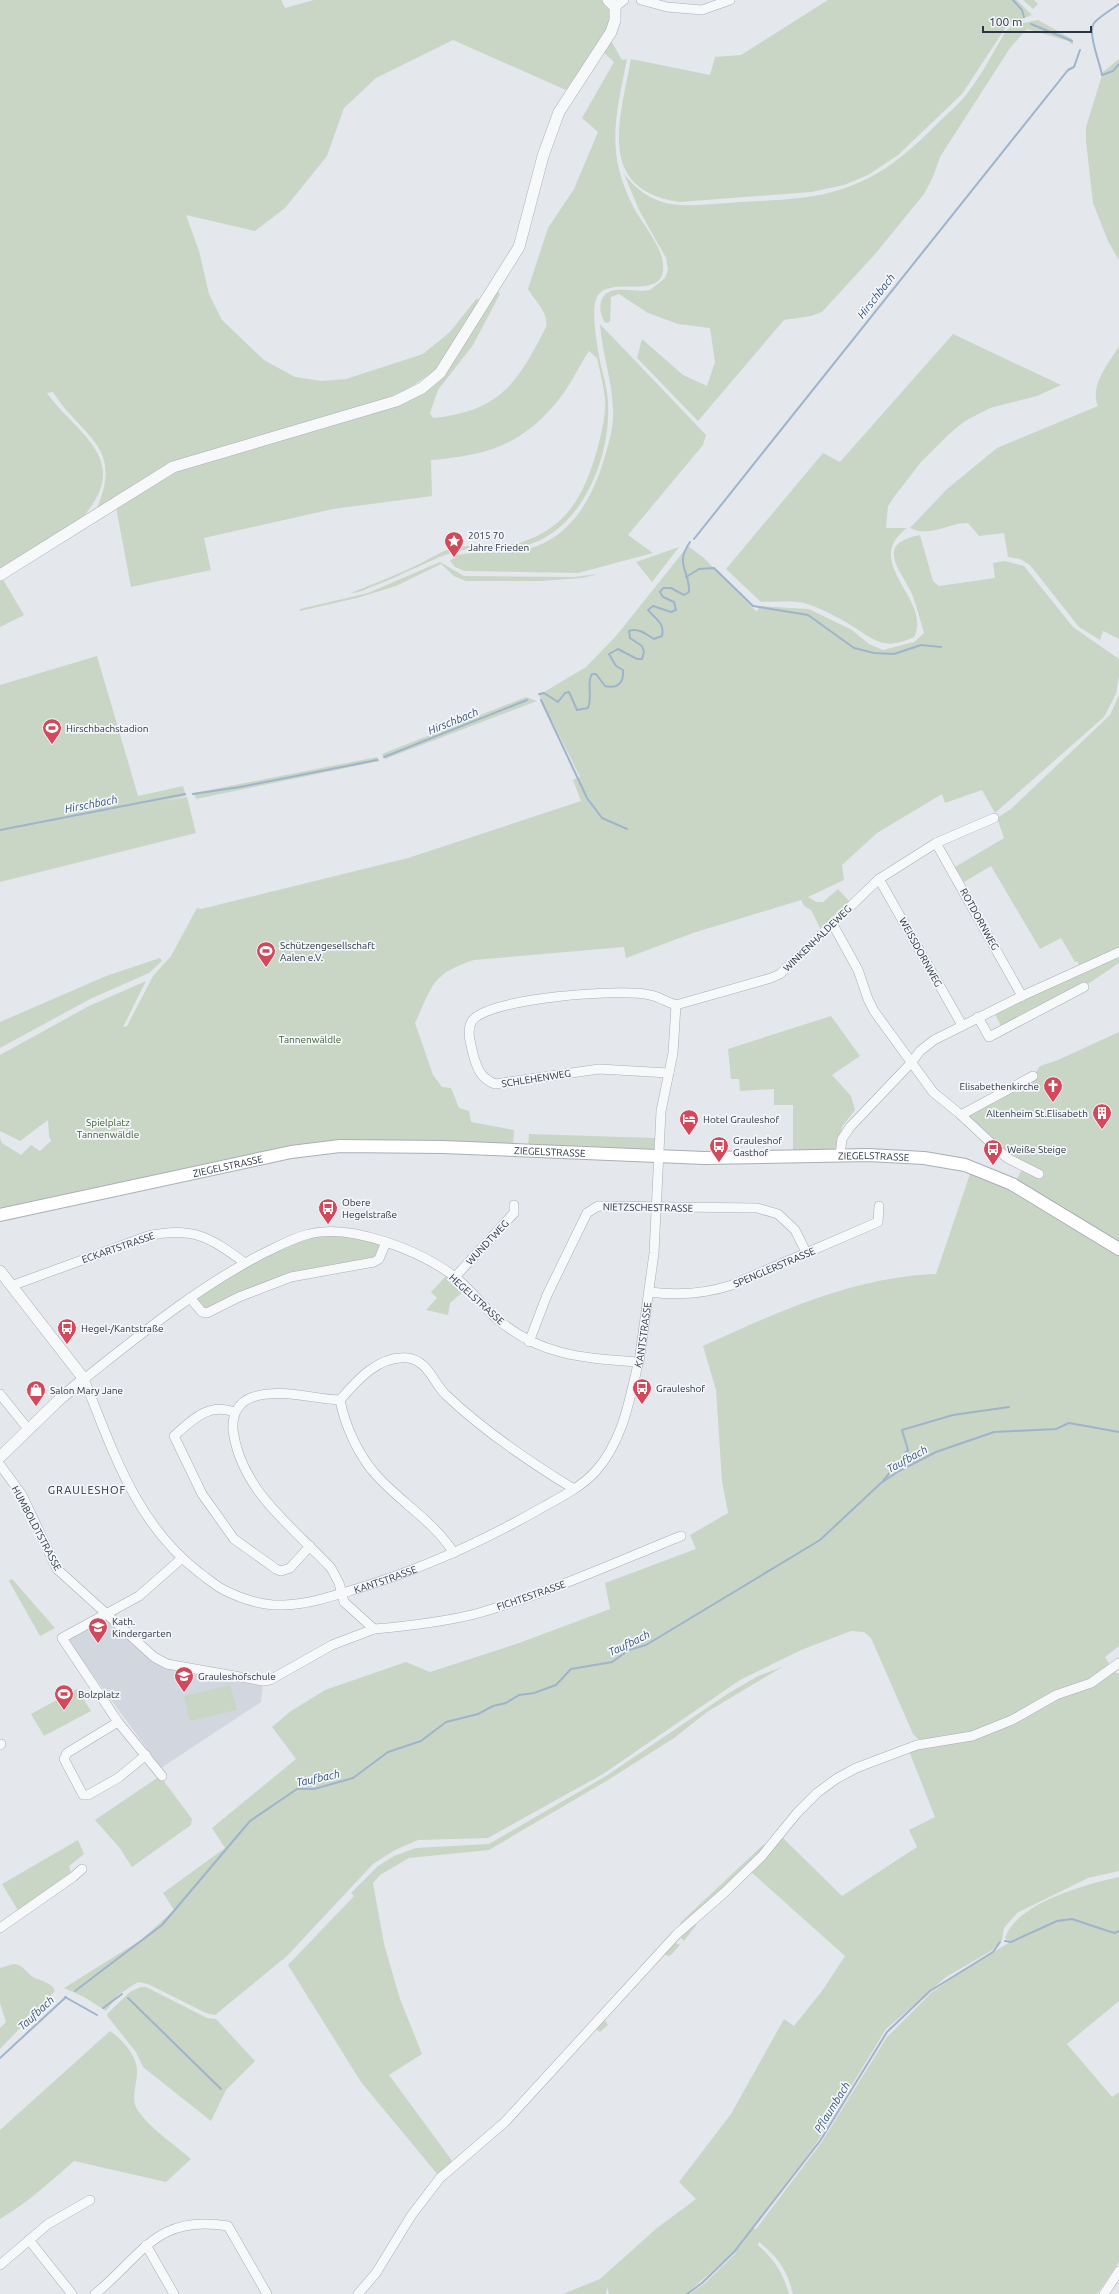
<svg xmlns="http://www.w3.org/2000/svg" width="1119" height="2294" font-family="Ubuntu,sans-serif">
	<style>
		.built { fill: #d2d6de }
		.green { fill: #c9d6c5 }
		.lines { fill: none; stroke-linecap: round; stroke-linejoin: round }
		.stream { stroke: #9fb4cc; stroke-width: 2 }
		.minor-casing { stroke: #a9aeb7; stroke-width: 10 }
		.tertiary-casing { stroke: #a9aeb7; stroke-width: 12 }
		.secondary-casing { stroke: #a9aeb7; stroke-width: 14 }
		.minor { stroke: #f7f8fa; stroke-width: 9 }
		.tertiary { stroke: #f7f8fa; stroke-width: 11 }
		.secondary { stroke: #fff; stroke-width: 12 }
		.labels { text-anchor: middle; stroke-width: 3.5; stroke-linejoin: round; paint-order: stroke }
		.poi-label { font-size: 10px; fill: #2b3445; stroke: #f4f6f9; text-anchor: start }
		.street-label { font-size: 10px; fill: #2b3445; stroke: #f4f6f9 }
		.park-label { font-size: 10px; fill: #3f6138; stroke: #f4f6f9 }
		.water-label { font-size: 11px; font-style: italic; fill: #34527a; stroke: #f4f6f9 }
		.neighbourhood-label { font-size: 11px; letter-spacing: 1px; fill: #1d2536; stroke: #f4f6f9 }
	</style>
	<rect width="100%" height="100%" fill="#e4e7ec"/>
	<path class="built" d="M104 1617 152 1659 263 1683 261 1702 161 1768 66 1638Z"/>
	<g class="green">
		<path d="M0 0H281L285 8 314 0H603L612 13 610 25 566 90 453 40 376 78 344 108 327 156 285 208 255 231 186 215 199 251 209 294 222 320 264 360 295 377 322 381 346 379 423 354 450 332 477 298 481 303 437 369 408 389 378 402 170 469 96 510C125 445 82 438 53 392L47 393C77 435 134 459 82 518L0 570Z"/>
		<path d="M828 0H1017L1032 15 1008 24 962 94 898 155 868 175 844 185 811 192 680 202C595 190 620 119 631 59L710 75 715 57 741 55Z"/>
		<path d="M1023 0H1034L1038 4 1033 9Z"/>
		<path d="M1038 20 1072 39 1073 45 1068 41 1027 29 1010 48 940 157 933 177 924 194 876 253 822 312 811 316 784 320 698 421 637 358 642 339 683 375 707 386 715 362 710 328 678 324 648 313 619 294 611 297 610 322 605 323C597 310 598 291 617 290 628 289 639 292 650 290L665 278 668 270 666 258 639 210 624 174C654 212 684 206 728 203 764 200 805 201 839 190 880 178 909 152 938 123 947 114 958 105 966 95 982 75 993 52 1006 31L1013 25Z"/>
		<path d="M610 39 622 60 627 59C616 115 605 152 633 206 641 222 662 246 663 264 667 304 609 273 597 297 590 310 598 351 601 366 604 378 608 391 608 404 611 458 581 532 524 546 503 551 480 546 458 551 434 557 402 576 376 585 368 588 359 593 351 593 372 584 394 576 415 566 426 561 439 552 450 549 474 542 499 549 522 542 568 527 585 493 597 450 601 435 606 416 605 400 604 386 600 372 597 358L589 351C578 368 569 388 556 403 519 447 485 455 431 460L432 496 333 509 204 538 211 570 131 587 116 507 171 474 197 463 265 442 369 415 429 388 497 290 500 294 473 345 438 390 430 413 433 418C500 411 517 384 546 327 549 313 535 301 528 289L548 228 574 189 598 132 582 118 614 62 602 51Z"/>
		<path d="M1119 59V260L1108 241 1093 203 1086 141V127L1103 72Z"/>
		<path d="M600 324 706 435 703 445 628 535 653 553 578 573 465 571 455 567 450 561 457 555C479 551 502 554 524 550 569 540 592 500 604 459 609 443 614 426 613 409 612 380 602 353 600 324Z"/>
		<path d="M953 334 1061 385 1037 396 990 408 965 421 949 434 921 462 894 497 888 506 886 528H907C860 563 933 599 914 637 884 651 876 641 852 626 840 618 824 610 810 605 799 600 774 602 761 602L726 569 823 453 840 462Z"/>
		<path d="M1119 346V639L1103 631 1100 640 1079 627 1030 565 1020 559 1008 557 1004 533 979 536 968 523C947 523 931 538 910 528L947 489 997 448 1098 406C1089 386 1109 363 1119 346Z"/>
		<path d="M920 535 933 581 939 586 995 578 993 563 1005 561 1024 566 1073 627 1119 659V676L1116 694 1104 717 995 813 982 790 945 803 942 794 877 833 842 865 844 880 808 897 816 902H823L838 889 849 901 820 928 811 910 804 906 801 900 693 933 626 958 624 947 474 960C431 974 433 985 415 1023L433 1075 442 1087 451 1088 459 1108 469 1111 471 1122 514 1130 513 1146 301 1147 181 1170 0 1209V1138L2 1143 21 1155 31 1145 40 1151 51 1141 49 1136 48 1120 20 1141 0 1131V1055L89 1006 146 981 123 1027 127 1026 153 976 171 956 197 908 201 909 408 858 581 801 573 780 580 777 539 695 586 667 616 636 688 546 704 558 757 612 759 606 809 609 852 630 869 644 883 650 914 642 924 633C920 620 917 607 912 594 900 568 874 544 920 535Z"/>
		<path d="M679 547 652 582 636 562Z"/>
		<path d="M440 562 464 576 574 577 598 574 582 578 541 581H466L454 576 441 564 396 586 357 598 300 611V609L368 593Z"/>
		<path d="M2 578 24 615 0 627V579Z"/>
		<path d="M97 656 138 796 183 786 186 796 164 801 187 797 196 833 0 882V685Z"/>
		<path d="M1119 695V947L1080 966 1077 961 1075 962 1061 938 1040 949 991 866 964 882 955 867 1004 838 997 818 1011 809 1110 715Z"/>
		<path d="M526 697 537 701 385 759 382 754Z"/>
		<path d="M377 757 380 761 196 799 194 793Z"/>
		<path d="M1119 953V963L1088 984 1002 1028 994 1012Z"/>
		<path d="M160 958 162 961 149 973 90 999 0 1048V1022L106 976Z"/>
		<path d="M831 1016 860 1056 832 1075 851 1096 855 1110 842 1127 838 1152H793V1105H774V1089L740 1091 739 1079H731L728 1049Z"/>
		<path d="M1119 1032V1241L1016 1180 1022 1170 965 1115 1033 1076 1040 1066 1058 1060Z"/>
		<path d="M529 1134 655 1138 654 1152 528 1148Z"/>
		<path d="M971 1171 1019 1194 1119 1256V1646L1105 1657 1111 1667 1102 1675 978 1731 932 1742 918 1739 913 1734 871 1638 864 1632 851 1631 801 1650 740 1680 603 1774 488 1838 418 1840 395 1850 373 1864 287 1956 215 2015 206 2013 148 1984 138 1982 118 1995 106 2011 84 1997 64 1988 141 1940 174 1910 163 1893 225 1848 212 1828 296 1759 272 1727 291 1711 325 1690 406 1662 430 1672 519 1643 610 1609 605 1583 696 1549 690 1535 728 1513 722 1481 716 1390 703 1346C778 1312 853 1277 936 1274Z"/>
		<path d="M334 1231 386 1242 379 1259 318 1271 207 1313 190 1298 287 1241Z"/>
		<path d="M447 1275 465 1290 450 1303 448 1315 426 1310 437 1298 431 1292Z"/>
		<path d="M12 1579 55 1628 40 1636 9 1581Z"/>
		<path d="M782 1667 707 1712 674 1738 608 1780 489 1850 409 1858 380 1875 373 1883 384 1944 400 1999 422 2054 389 2075 453 2162 438 2175 361 2082 288 1965 354 1896 351 1893 378 1866 394 1856 416 1848 489 1844 606 1776 729 1693 758 1676Z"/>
		<path d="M1115 1672 1119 1674V1871L1088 1878 1017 1913 1004 1928 1002 1940 991 1951 946 1977 886 2029 814 2147 752 2228 756 2229 821 2143 887 2037 931 1993 962 1971 1010 1942 1005 1938C1016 1903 1087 1884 1119 1877V2001L1067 2044 1112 2097 1119 2092V2262L1097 2294H793C786 2268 779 2259 759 2242L758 2245C775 2261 782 2271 789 2294H689L704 2284 736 2253 734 2252 686 2294H609L607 2287 606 2294H563L600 2279 657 2228 696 2199 679 2182 731 2114 784 2019 794 2026 822 1991 845 1956 750 1871 781 1836 842 1896 917 1847 909 1830 935 1817 909 1751 978 1736Z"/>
		<path d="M230 1685 237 1710 190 1721 184 1696Z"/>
		<path d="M77 1689 91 1711 44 1736 31 1714Z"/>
		<path d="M160 1776 192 1819 191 1825 132 1867 119 1847 95 1820Z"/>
		<path d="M78 1840 84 1854 69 1866 72 1876 19 1912 2 1884Z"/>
		<path d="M764 1844 766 1846 747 1868 682 1925 680 1923Z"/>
		<path d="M697 1924 684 1941 680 1937 690 1925Z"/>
		<path d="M673 1942 680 1945 671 1955 667 1956 664 1953Z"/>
		<path d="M14 1964C22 1964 27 1973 33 1977 40 1981 52 1982 55 1991L0 2049V2028L6 2022 0 2003V1968Z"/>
		<path d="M140 1987H146L207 2018 216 2019 255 2061 226 2090 211 2121 143 2067 136 2052 108 2017 107 2014 130 1992Z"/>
		<path d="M605 2020 608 2025 600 2032 596 2029Z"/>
		<path d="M110 2031C121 2038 137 2056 137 2070 138 2082 130 2098 137 2109 148 2127 175 2145 191 2159L166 2182 74 2161C50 2182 27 2203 0 2219V2130Z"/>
	</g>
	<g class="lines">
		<g class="stream">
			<path d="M1013 0 1022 10 1024 17"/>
			<path d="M1119 4C1111 10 1100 16 1094 23 1087 32 1100 63 1102 75L1113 71 1119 64"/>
			<path d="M1031 24 1072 41"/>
			<path d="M694 539 1068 70 1074 67 1080 50"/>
			<path d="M686 577 699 569 714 568 753 606 808 615 854 648 874 653 894 654 921 645 941 647"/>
			<path d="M539 694 544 693 558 702 565 693 569 692 577 710 588 708C593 695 586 682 592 674H596L605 686C618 689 624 683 623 670L616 666 609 654 618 649 637 659H642L644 652 642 646 630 638 629 631C638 627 647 635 654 639L662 636C665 622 655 619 648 610L653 606 671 612 676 610 674 602 663 597 660 592 663 588H671L684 595 689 592C690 570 674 565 690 542"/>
			<path d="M541 700 587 798 602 818 627 829"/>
			<path d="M384 757 527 700"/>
			<path d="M193 794 240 787 377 760"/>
			<path d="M0 830 185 794"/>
			<path d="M883 1481 908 1450 902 1430 953 1415 1009 1407"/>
			<path d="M1005 1941 1011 1942 1057 1921 1072 1919 1108 1931 1115 1933 1119 1931"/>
			<path d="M75 1991 162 1925 250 1821 297 1789H314L353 1778 388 1752 421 1741 446 1722 478 1714 493 1706 506 1703 519 1695 534 1693 556 1685 571 1669 612 1662 629 1650 646 1645 820 1540 881 1483 899 1471 936 1452 994 1432 1056 1429 1069 1423 1119 1432"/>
			<path d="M65 1997 97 2015"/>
			<path d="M128 1998 221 2089"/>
			<path d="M103 2008 122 1994"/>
			<path d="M0 2058 66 1997"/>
			<path d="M687 2294 702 2283 734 2252 820 2141 887 2032 930 1991 993 1952 1000 1942"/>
		</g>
		<defs>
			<g id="minor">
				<path d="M641 0 667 7 702 10 730 0"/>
				<path d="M615 7 624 0"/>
				<path d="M936 843 1022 996"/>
				<path d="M879 879 962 1025"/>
				<path d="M832 923 858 970 868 999 874 1011 933 1092 961 1115 1007 1158 1039 1174"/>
				<path d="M978 1017 989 1037 1084 987"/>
				<path d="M669 1073 599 1069 495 1084C480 1078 477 1068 473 1054 471 1044 466 1031 472 1021 488 998 622 988 650 995 659 997 667 1002 676 1005"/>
				<path d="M961 1115 1033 1076"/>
				<path d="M840 1155 842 1139 850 1127 911 1063 920 1051 934 1040 1022 996 1119 952"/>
				<path d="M455 1277 514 1213V1205"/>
				<path d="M11 1286 148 1236C192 1226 210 1237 245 1263"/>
				<path d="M650 1292C679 1296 704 1294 732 1285L878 1222 879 1206"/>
				<path d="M190 1298 202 1312 207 1313 239 1297 291 1277 374 1262 379 1259 386 1242"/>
				<path d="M529 1342 547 1295 587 1213 598 1206 757 1208 778 1214 795 1230 807 1254"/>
				<path id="s1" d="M639 1362C583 1358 540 1356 496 1318 482 1305 470 1289 455 1277 421 1251 351 1223 309 1234 292 1238 277 1247 262 1254 197 1288 141 1334 84 1379 113 1451 136 1525 201 1574 208 1579 216 1586 224 1590 242 1599 263 1606 284 1605 309 1604 333 1596 356 1589 422 1569 484 1541 543 1507 561 1497 581 1487 595 1472 622 1442 629 1403 638 1364L639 1362 654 1253 661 1111 673 1053 676 1005 771 978 780 974 879 879 936 843 994 818"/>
				<path d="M0 1394 28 1429"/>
				<path d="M340 1400C313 1399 280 1388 253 1397 238 1402 232 1415 233 1430 241 1491 292 1526 331 1568L339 1583 344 1602 374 1629C409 1626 445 1622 479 1613 548 1593 614 1563 681 1536"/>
				<path d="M340 1400C357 1380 379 1355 408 1358 428 1361 433 1382 446 1395 485 1432 528 1461 574 1489"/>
				<path d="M340 1400C345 1426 359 1457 378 1477 403 1504 433 1521 454 1553"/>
				<path d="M234 1412C209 1402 192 1420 174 1436L202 1494 234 1539 276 1569 281 1571 290 1568 310 1546"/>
				<path d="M0 1465 22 1495 57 1569 154 1657 167 1664 263 1681 270 1680 332 1645 374 1629"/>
				<path d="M118 1722 67 1753 64 1759 83 1795H88L118 1778 146 1755"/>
				<path d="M0 1745 1 1744"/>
				<path d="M162 1776 118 1722 62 1638 139 1596 181 1559"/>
				<path d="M0 1928 73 1877 82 1869"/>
				<path d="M29 2240 72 2294"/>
				<path d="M146 2245 174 2294"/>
				<path d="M0 2265 48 2224 90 2200"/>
				<path d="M95 2294C143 2255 156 2214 228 2226L267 2294"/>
				<path d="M358 2294 376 2273 411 2216 440 2178 505 2122 677 1934 725 1892 762 1856 797 1813 817 1793 836 1779 856 1768 917 1745 972 1736 1012 1720 1056 1695 1091 1683 1119 1663"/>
				<path d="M1104 2294 1119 2271"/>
			</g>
			<g id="tertiary">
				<path d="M0 575 173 467 396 401 422 388 440 373 519 247 543 156 559 112 611 32 615 20V7L608 0"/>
				<path d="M0 1271 84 1379 61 1398 0 1457"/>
			</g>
			<g id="secondary">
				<path id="s2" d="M0 1215 291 1152 340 1146 443 1147 704 1158 868 1155 924 1158 965 1165 1012 1184 1119 1249"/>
			</g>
		</defs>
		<use href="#minor" class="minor-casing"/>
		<use href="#tertiary" class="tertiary-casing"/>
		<use href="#secondary" class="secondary-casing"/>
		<use href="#minor" class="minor"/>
		<use href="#tertiary" class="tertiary"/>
		<use href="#secondary" class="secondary"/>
	</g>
	<defs>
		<symbol id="sight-pin" viewBox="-11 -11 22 30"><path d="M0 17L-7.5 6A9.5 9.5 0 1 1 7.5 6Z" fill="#d1495b" stroke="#f4f6f9"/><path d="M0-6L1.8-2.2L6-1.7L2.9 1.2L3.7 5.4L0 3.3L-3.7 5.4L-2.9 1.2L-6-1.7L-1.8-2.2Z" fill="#fff"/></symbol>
		<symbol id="stadium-pin" viewBox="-11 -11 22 30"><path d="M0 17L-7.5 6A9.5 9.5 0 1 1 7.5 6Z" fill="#d1495b" stroke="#f4f6f9"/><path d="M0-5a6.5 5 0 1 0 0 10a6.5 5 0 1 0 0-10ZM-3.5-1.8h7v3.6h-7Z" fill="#fff"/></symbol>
		<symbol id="church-pin" viewBox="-11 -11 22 30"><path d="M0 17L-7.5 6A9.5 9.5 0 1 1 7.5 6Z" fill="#d1495b" stroke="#f4f6f9"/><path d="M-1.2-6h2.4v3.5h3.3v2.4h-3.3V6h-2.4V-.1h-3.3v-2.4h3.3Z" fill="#fff"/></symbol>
		<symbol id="building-pin" viewBox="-11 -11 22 30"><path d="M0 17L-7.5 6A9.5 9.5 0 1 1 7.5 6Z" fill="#d1495b" stroke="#f4f6f9"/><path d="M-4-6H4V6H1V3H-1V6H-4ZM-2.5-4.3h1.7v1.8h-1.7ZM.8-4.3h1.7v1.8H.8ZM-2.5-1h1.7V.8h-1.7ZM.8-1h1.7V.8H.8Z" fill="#fff"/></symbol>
		<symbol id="hotel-pin" viewBox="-11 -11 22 30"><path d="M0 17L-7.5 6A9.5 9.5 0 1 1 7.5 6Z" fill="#d1495b" stroke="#f4f6f9"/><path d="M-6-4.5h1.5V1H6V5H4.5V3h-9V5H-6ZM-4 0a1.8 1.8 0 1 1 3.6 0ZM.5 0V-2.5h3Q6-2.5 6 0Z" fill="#fff"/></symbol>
		<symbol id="bus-pin" viewBox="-11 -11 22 30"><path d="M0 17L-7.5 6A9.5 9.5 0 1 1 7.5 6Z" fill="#d1495b" stroke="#f4f6f9"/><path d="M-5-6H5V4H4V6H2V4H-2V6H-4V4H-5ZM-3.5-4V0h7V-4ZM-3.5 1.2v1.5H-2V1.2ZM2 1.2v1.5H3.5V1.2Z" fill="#fff"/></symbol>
		<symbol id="shop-pin" viewBox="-11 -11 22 30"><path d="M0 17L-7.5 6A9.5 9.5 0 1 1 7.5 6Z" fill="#d1495b" stroke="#f4f6f9"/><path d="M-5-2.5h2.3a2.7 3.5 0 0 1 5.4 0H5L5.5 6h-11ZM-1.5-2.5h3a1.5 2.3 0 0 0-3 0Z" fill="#fff"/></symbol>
		<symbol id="school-pin" viewBox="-11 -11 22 30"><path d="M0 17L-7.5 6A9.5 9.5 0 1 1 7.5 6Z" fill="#d1495b" stroke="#f4f6f9"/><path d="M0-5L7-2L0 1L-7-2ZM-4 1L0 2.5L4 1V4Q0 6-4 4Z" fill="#fff"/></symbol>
	</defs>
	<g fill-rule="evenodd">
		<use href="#sight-pin" x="443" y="530" width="22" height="30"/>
		<use href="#stadium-pin" x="41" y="717" width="22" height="30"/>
		<use href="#stadium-pin" x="255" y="940" width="22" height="30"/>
		<use href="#church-pin" x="1042" y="1075" width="22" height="30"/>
		<use href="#building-pin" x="1091" y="1102" width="22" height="30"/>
		<use href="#hotel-pin" x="678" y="1108" width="22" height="30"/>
		<use href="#bus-pin" x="708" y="1135" width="22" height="30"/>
		<use href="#bus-pin" x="982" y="1138" width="22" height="30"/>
		<use href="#bus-pin" x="317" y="1197" width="22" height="30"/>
		<use href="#bus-pin" x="56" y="1317" width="22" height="30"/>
		<use href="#bus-pin" x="631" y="1377" width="22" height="30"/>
		<use href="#shop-pin" x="25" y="1379" width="22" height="30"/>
		<use href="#school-pin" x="87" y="1616" width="22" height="30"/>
		<use href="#school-pin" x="173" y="1665" width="22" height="30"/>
		<use href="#stadium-pin" x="53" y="1683" width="22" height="30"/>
	</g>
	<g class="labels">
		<g class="poi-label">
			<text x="468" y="539">2015 70<tspan x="468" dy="12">Jahre Frieden</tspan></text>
			<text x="66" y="732">Hirschbachstadion</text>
			<text x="280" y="949">Schützengesellschaft<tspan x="280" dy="12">Aalen e.V.</tspan></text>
			<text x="1039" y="1090" text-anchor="end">Elisabethenkirche</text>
			<text x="1088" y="1117" text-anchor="end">Altenheim St.Elisabeth</text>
			<text x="703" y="1123">Hotel Grauleshof</text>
			<text x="733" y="1144">Grauleshof<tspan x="733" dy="12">Gasthof</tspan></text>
			<text x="1007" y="1153">Weiße Steige</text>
			<text x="342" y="1206">Obere<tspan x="342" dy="12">Hegelstraße</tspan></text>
			<text x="81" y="1332">Hegel-/Kantstraße</text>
			<text x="656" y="1392">Grauleshof</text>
			<text x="50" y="1394">Salon Mary Jane</text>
			<text x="112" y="1625">Kath.<tspan x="112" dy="12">Kindergarten</tspan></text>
			<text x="198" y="1680">Grauleshofschule</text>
			<text x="78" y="1698">Bolzplatz</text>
		</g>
		<g class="street-label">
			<text transform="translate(980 919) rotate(61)" y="4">ROTDORNWEG</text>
			<text transform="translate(817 938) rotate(-44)" y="4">WINKENHALDEWEG</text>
			<text transform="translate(921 952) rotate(61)" y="4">WEISSDORNWEG</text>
			<text transform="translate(536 1078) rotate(-9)" y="4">SCHLEHENWEG</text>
			<text dy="4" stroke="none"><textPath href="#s2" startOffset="557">ZIEGELSTRASSE</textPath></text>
			<text dy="4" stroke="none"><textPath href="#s2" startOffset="881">ZIEGELSTRASSE</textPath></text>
			<text dy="4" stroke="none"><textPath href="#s2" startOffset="233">ZIEGELSTRASSE</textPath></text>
			<text transform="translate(648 1207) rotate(1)" y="4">NIETZSCHESTRASSE</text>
			<text transform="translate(487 1242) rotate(-47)" y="4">WUNDTWEG</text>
			<text transform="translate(118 1247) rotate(-19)" y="4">ECKARTSTRASSE</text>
			<text transform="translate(774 1267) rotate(-23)" y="4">SPENGLERSTRASSE</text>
			<text transform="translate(477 1299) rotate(42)" y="4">HEGELSTRASSE</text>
			<text dy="4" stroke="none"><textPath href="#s1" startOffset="1446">KANTSTRASSE</textPath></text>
			<text transform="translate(37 1528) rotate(62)" y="4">HUMBOLDTSTRASSE</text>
			<text dy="4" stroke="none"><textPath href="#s1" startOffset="1062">KANTSTRASSE</textPath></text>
			<text transform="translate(531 1595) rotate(-19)" y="4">FICHTESTRASSE</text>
		</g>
		<g class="park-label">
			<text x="310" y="1043">Tannenwäldle</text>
			<text x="108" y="1126">Spielplatz<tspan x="108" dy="12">Tannenwäldle</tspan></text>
		</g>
		<g class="water-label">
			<text transform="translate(876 296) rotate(-52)" y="4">Hirschbach</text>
			<text transform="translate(453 721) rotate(-22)" y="4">Hirschbach</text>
			<text transform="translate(91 804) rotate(-11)" y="4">Hirschbach</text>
			<text transform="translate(907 1459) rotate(-29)" y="4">Taufbach</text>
			<text transform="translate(629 1643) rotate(-26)" y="4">Taufbach</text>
			<text transform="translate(318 1778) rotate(-12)" y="4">Taufbach</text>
			<text transform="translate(36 2013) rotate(-43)" y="4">Taufbach</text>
			<text transform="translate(832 2107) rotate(-58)" y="4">Pflaumbach</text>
		</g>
		<g class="neighbourhood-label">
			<text x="87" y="1494">GRAULESHOF</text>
		</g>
	</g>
	<path d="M983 26v6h108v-6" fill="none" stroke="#2b3445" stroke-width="2"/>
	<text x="989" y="26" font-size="12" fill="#2b3445" stroke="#f4f6f9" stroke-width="3" paint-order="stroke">100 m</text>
</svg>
